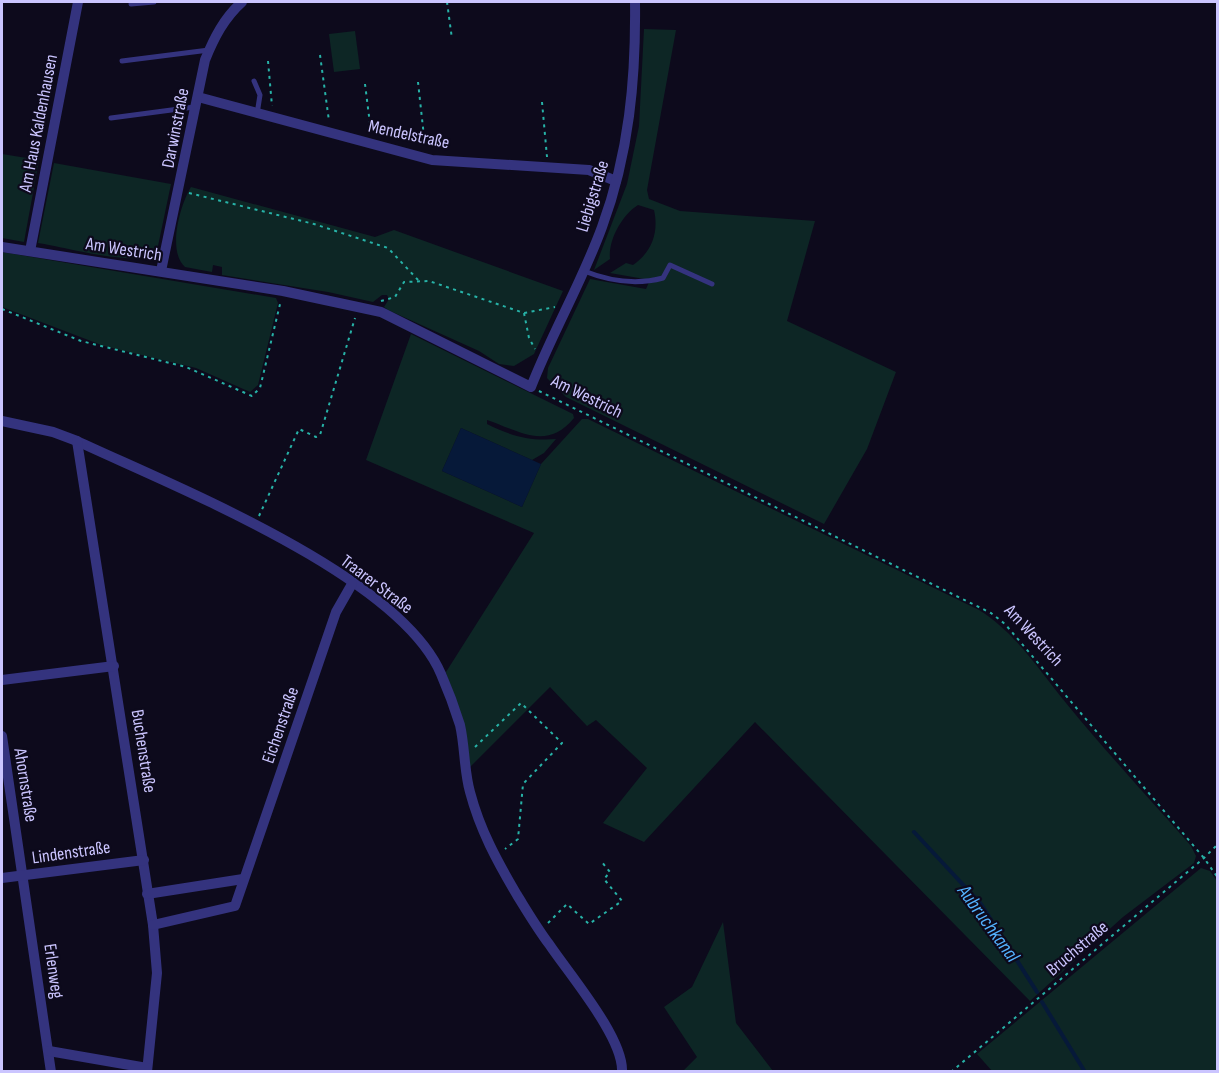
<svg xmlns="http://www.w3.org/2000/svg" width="1219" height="1073" font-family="'Sofia Sans Condensed',sans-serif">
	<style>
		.green { fill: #0d2625 }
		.water { fill: #061939 }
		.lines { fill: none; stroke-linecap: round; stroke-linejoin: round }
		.stream { stroke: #061939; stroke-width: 4 }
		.path { stroke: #27b2a7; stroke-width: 2; stroke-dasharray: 3 4.5; stroke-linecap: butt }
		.lane { stroke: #34337e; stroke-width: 5 }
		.street { stroke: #34337e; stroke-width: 10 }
		.labels { text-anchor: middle; stroke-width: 4.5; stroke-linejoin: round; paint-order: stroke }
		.street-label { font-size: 18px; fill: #cbc5ff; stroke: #0d0a1c }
		.water-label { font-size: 20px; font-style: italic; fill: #53b2ff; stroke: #0d0a1c }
	</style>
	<rect width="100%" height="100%" fill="#0d0a1c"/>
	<g class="green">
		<path d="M644 29 676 30 647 190 649 199 680 211 815 221 787 321 896 372 867 449 824 524 566 397 547 378 548 368 590 279 646 289 650 280 610 273 626 263 633 265C652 252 659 232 654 210L638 205C622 215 608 240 610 259L594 270 627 184 639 126Z"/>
		<path d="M355 31 360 69 334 72 329 34Z"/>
		<path d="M2 154 39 160 24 242 2 238Z"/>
		<path d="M54 163 171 184 158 246C155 252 151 256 145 257 123 263 63 247 38 243Z"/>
		<path d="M191 187 375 237 394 230 563 291 534 354 514 366 499 364 479 351 388 310 384 307 389 299 387 295H382L373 302 328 292 222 275V267L213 265 212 272 185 267C167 251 180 205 191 187Z"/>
		<path d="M2 252 276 298 278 303 258 385 250 392 196 368 104 346 2 307Z"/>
		<path d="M411 334 573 414 574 418C547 451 519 431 487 420V424C511 436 529 441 556 439L544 453 532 460 461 428 442 471 522 507 541 464 582 419H588L979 610C1016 633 1039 670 1066 703 1106 752 1150 799 1191 846L1196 856 1194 863 1123 917 1030 1001 755 722 644 842 603 823 647 768 596 720 587 726 550 687 470 767 446 672 534 533 366 460Z"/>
		<path d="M1201 868 1210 871 1217 881V1071H992L977 1054Z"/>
		<path d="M723 922 736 1023 773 1071H683L697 1057 664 1007 692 987Z"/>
	</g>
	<path class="water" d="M461 428 541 464 522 507 442 471Z"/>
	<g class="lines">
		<g class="stream">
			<path d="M914 832 981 904 1037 992"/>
			<path d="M1042 1002 1085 1072"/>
		</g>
		<g class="path">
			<path d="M447 2 452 39"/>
			<path d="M320 55 329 121"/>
			<path d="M268 61 272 106"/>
			<path d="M418 82 425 146"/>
			<path d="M365 84 371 132"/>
			<path d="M542 102 547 157"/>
			<path d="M189 193 314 224 388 248 419 281"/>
			<path d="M381 301 395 297 404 282 429 281 524 313 555 307"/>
			<path d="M2 309 81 341 186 367 252 396 260 388 281 300"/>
			<path d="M524 313 529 338 535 349"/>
			<path d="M539 391 991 613 1005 624 1204 858 1218 878"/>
			<path d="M259 516 299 429 316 437 320 435 355 318"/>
			<path d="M475 747 521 703 562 743 523 784 518 839 505 849"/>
			<path d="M548 923 567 904 589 924 622 901 604 879 610 872 601 861"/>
			<path d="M951 1072 1204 858 1218 844"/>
		</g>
		<g class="lane">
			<path d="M131 4 154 2"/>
			<path d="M122 61 209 50"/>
			<path d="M254 81 260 95 257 114"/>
			<path d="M111 118 194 107"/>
			<path d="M584 271C609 281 637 285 663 278L670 265 712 284"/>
		</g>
		<g class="street">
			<path d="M198 97 432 160 589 170 616 181"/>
			<path d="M2 247 283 291 381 312 531 387C552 333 582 282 602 227 629 154 636 79 635 2"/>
			<path d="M30 251 78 2"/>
			<path d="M161 271 205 60C214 38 224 18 242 2"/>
			<path d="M2 421 53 432 77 441C173 486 399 575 441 674 448 690 455 709 460 725 465 747 464 771 470 792 480 830 497 861 517 895 527 911 537 928 549 944 569 974 624 1038 622 1072"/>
			<path d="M77 441 153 925 157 973 147 1072"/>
			<path d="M2 680 114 666"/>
			<path d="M2 736 51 1072"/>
			<path d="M2 878 144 860"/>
			<path d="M147 894 243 879"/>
			<path d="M153 925 235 906 336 612 352 584"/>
			<path d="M49 1051 147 1068"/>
		</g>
	</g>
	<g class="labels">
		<g class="street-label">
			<text transform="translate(38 123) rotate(-79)" y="6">Am Haus Kaldenhausen</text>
			<text transform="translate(175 128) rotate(-79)" y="6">Darwinstraße</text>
			<text transform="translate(409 134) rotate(12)" y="6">Mendelstraße</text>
			<text transform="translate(592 196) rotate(-73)" y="6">Liebigstraße</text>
			<text transform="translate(124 249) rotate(9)" y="6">Am Westrich</text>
			<text transform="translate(587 396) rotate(26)" y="6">Am Westrich</text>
			<text transform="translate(377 584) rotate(37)" y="6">Traarer Straße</text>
			<text transform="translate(1034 635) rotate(47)" y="6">Am Westrich</text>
			<text transform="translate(280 725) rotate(-71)" y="6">Eichenstraße</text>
			<text transform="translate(144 751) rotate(81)" y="6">Buchenstraße</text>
			<text transform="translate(26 785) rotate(81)" y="6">Ahornstraße</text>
			<text transform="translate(71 852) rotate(-8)" y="6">Lindenstraße</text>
			<text transform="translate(1077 948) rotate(-40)" y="6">Bruchstraße</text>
			<text transform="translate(54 971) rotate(82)" y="6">Erlenweg</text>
		</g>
		<g class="water-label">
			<text transform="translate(989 923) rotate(54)" y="7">Aubruchkanal</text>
		</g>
	</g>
	<rect width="1219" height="1073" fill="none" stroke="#cbc5ff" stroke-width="6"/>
</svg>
